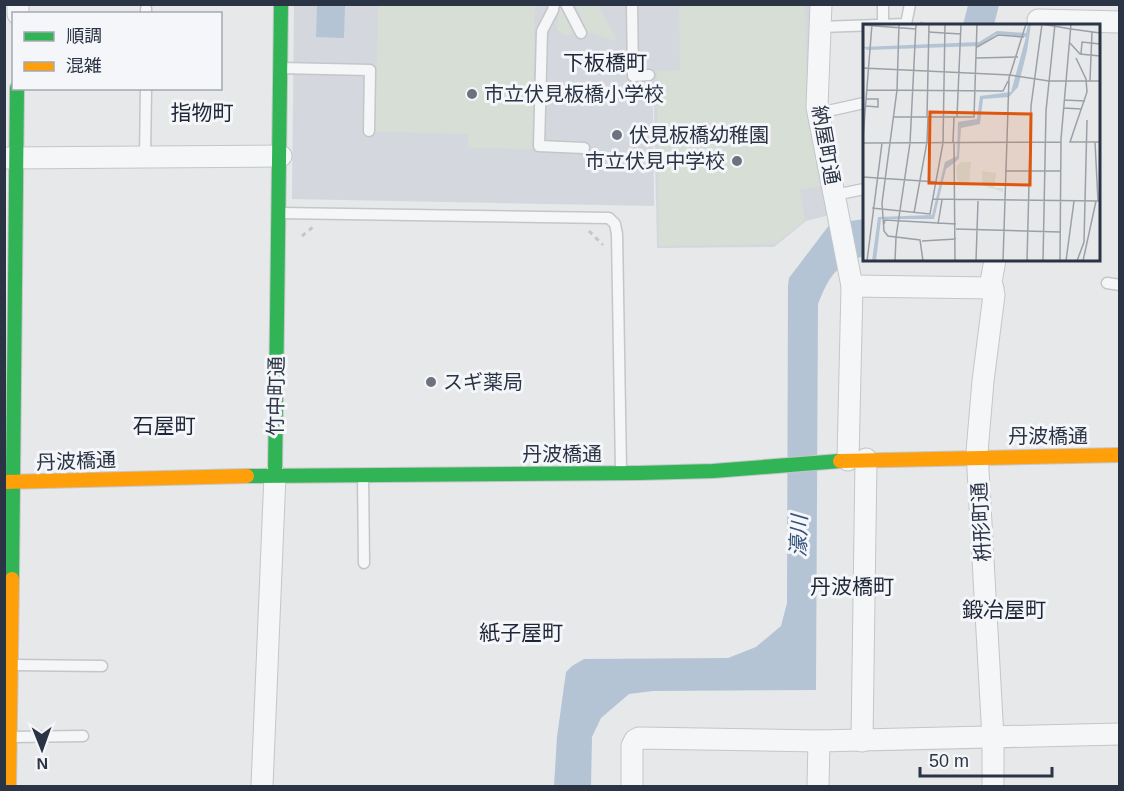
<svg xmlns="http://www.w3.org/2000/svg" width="1124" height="791" font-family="Arial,'Noto Sans JP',sans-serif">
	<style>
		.built { fill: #d4d7dd }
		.green { fill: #d6ded6 }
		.water { fill: #b4c4d5 }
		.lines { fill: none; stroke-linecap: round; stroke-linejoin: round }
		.lane-casing { stroke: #c4c6c8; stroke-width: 13 }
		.street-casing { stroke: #c4c6c8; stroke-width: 23 }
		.fast-casing { stroke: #c4c6c8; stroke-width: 16 }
		.slow-casing { stroke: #c4c6c8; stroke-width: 16 }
		.path { stroke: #c5c6ca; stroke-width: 3; stroke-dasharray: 4.5 4.5; stroke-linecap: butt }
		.lane { stroke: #f5f6f7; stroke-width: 10 }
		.street { stroke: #f5f6f7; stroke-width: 21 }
		.fast { stroke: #30b455; stroke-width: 14 }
		.slow { stroke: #ff9f0a; stroke-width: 14 }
		.poi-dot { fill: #6c737f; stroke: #f4f6f9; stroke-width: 2 }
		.labels { text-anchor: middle; stroke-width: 6; stroke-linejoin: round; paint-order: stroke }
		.poi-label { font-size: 20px; fill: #2b3445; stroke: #f4f6f9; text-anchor: start }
		.street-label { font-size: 20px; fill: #2b3445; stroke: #f4f6f9 }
		.neighbourhood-label { font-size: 21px; fill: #1d2536; stroke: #f4f6f9 }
		.water-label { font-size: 21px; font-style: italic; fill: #34527a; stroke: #f4f6f9 }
		.inset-road { fill: none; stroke: #9ba0a8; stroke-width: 1.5 }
		.view { fill: #df570f; fill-opacity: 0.15; stroke: #df570f; stroke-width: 3 }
		.inset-edge { fill: none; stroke: #2b3445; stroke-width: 3 }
	</style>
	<rect width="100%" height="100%" fill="#e6e8ea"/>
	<path class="built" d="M294 5H810L809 104 830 215 806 221 774 247 657 248 654 107H651L653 108 654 206 292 199Z"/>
	<g class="green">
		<path d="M378 5H535L532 149 468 148V134L375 132Z"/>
		<path d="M559 5H563L573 32 571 35 566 36 557 30Z"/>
		<path d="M576 5H598L616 38 615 41 587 32Z"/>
		<path d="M679 5H805L807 104 820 186 800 190 805 220 774 244 659 246 657 71 680 70Z"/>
	</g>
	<g class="water">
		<path d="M317 5H345L344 38 316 37Z"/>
		<path d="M968 5H999L994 25H963Z"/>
		<path d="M864 219V256C835 265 829 277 818 304L816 690 653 691 629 694 601 718 592 737 591 786H554L557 737 566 672 572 666 584 659 728 658 756 647 781 626 787 603 788 285 789 278 830 224Z"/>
	</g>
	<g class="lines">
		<defs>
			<g id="lane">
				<path d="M554 4 553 10 542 31 539 146 584 148"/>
				<path d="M566 4 581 33"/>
				<path d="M632 4 633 76 649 75"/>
				<path d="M883 4V25"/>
				<path d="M146 14V9"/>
				<path d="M820 27 906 24 910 4"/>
				<path d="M281 68 370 70 369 131"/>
				<path d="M819 113 864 103"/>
				<path d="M145 157 146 88"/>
				<path d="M835 195 864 189"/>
				<path d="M280 213 609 218 615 224 617 234 621 470"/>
				<path d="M1107 283 1120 285"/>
				<path d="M363 476 364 563"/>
				<path d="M13 665 102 666"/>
				<path d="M12 737 83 736"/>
			</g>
			<g id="street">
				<path d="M821 4 817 107 852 286 848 460"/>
				<path d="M18 14V4"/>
				<path d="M1038 20 1120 22"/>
				<path d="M4 158 281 156"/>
				<path d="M852 286 993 288"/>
				<path d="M862 741 866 459"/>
				<path d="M262 786 275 475"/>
				<path d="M632 786V746L635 740 639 738 819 741 1120 734"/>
				<path d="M818 786 819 741"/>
				<path d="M993 786V738L977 452 983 381 994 295 991 282 995 260"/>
			</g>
			<g id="fast">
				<path d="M275 475 281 4"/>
				<path d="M247 476 639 473 713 471 840 461"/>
				<path d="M12 579 17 88"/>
			</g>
			<g id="slow">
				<path d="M840 461 1120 455"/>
				<path d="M4 482 247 476"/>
				<path d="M9 786 12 579"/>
			</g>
		</defs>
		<use href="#lane" class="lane-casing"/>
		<use href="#street" class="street-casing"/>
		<use href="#fast" class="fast-casing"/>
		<use href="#slow" class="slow-casing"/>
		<g class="path">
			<path d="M920 23 932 26"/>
			<path d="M589 231 603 245"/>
			<path d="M302 236 313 227"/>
		</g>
		<use href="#lane" class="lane"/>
		<use href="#street" class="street"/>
		<use href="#fast" class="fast"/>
		<use href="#slow" class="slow"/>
	</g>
	<g class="poi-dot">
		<circle cx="472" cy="94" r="6"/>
		<circle cx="617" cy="135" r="6"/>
		<circle cx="737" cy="161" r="6"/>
		<circle cx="431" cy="382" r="6"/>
	</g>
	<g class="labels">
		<g class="poi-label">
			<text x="484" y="101">市立伏見板橋小学校</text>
			<text x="629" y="142">伏見板橋幼稚園</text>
			<text x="725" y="168" text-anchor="end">市立伏見中学校</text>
			<text x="443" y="389">スギ薬局</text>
		</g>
		<g class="street-label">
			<text transform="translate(826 145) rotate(80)" y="7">納屋町通</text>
			<text transform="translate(276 396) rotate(-89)" y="7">竹中町通</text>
			<text x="1048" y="443">丹波橋通</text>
			<text x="562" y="461">丹波橋通</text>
			<text transform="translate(76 461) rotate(-2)" y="7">丹波橋通</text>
			<text transform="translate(981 522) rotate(-93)" y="7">枡形町通</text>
		</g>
		<g class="neighbourhood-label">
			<text x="605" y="70">下板橋町</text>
			<text x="202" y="120">指物町</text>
			<text x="164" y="433">石屋町</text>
			<text x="852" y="594">丹波橋町</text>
			<text x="1004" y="617">鍛冶屋町</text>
			<text x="521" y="640">紙子屋町</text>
		</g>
		<g class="water-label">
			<text transform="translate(799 536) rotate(-88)" y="7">濠川</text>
		</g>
	</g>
	<g transform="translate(863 24)">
		<rect width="237" height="237" fill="#e6e8ea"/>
		<path d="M98 138H108L106 160 95 161 93 143ZM119 147 133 149 131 164H140V168L119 161Z" fill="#d6ded6"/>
		<path d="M165 0H168L164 27 155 63 146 73 120 75 117 100 98 104 96 135 83 145 71 195H18L13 237H9L15 193 69 191 82 138 94 132 95 98 114 95 117 72 148 68 163 13 134 10 115 22 4 26 0 23 116 18 134 7 163 9Z" fill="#b4c4d5"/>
		<path class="inset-road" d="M36 0 34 66 19 179 21 207 25 212 57 216 60 237M179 0 208 5M0 1 53 5M208 5 237 9M65 8 98 10M206 18 217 30 237 32M114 23 135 11 161 13M218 30 219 18 237 20M113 34 155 33M213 34 223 55 224 68 207 118H237M0 44 147 51 186 57H237M227 57 229 8M4 66 140 67 145 57M201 76 222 77M3 82 15 83V75H3M200 84 219 85M31 93H111L114 0M64 93 66 0M94 93 98 0M0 114 9 0M64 118 65 93M90 118 91 93M91 118 92 237M232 118 235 177M0 119 198 118M142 147H198M0 153 74 158M70 175 237 177M9 184 67 190 80 119 82 0M51 189 64 118M21 200 22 196 93 200M75 200 79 176M93 205 197 208M33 213 47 119 53 0M59 217 93 215M4 237 19 119M32 237 33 213M113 237 115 177M140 237 146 54 163 0M164 237 168 82 179 0M180 237 183 87 192 0M197 237 198 115 208 0M203 237 211 177M214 237 221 218 224 96M220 237 233 177"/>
		<path class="view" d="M67 88 168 90 167 161 66 159Z"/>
		<rect width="237" height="237" class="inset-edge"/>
	</g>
	<rect width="1124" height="791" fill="none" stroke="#2b3445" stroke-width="12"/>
	<rect x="12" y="12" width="210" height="78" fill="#f4f6f9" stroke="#a4a8b1" stroke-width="1.5"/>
	<rect x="24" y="32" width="30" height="9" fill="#30b455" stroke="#a4a8b1" stroke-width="1.5"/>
	<text x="66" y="42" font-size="18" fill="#2b3445">順調</text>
	<rect x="24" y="62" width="30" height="9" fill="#ff9f0a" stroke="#a4a8b1" stroke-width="1.5"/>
	<text x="66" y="72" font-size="18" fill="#2b3445">混雑</text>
	<g transform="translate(42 749) rotate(179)" stroke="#f4f6f9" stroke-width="4.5" paint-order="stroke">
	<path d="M0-4.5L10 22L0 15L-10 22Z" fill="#2b3445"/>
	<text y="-9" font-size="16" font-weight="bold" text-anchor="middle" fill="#2b3445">N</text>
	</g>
	<path d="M920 767v9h132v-9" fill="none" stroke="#2b3445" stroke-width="3"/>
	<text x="929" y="767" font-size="18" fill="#2b3445" stroke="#f4f6f9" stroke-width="4.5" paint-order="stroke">50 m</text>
</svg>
